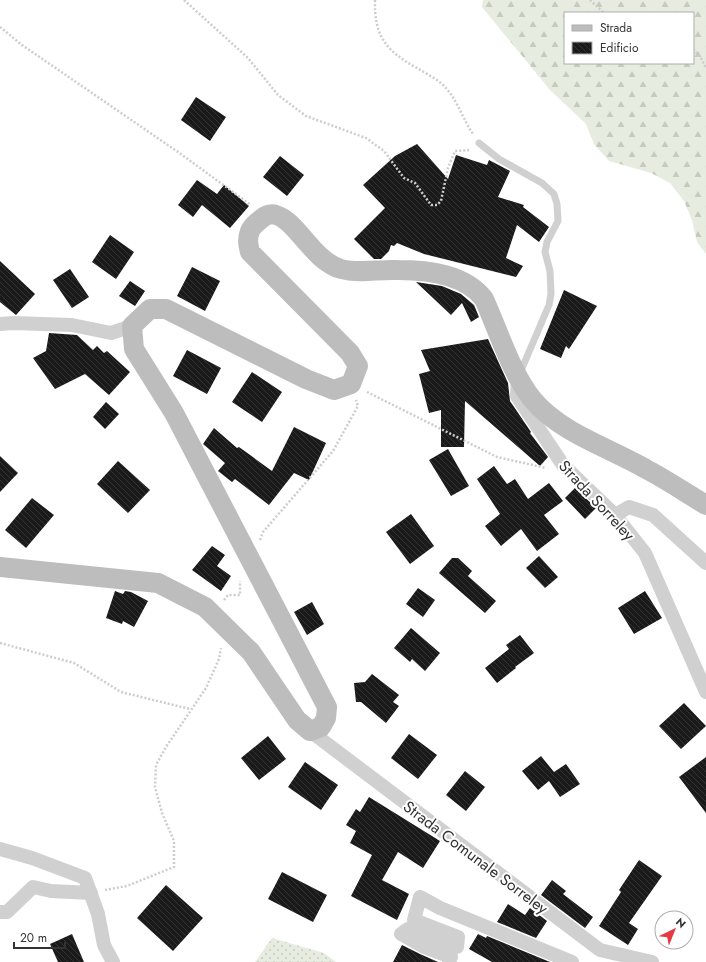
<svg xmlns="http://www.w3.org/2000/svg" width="706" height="962" font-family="Jost,sans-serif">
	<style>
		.forest { fill: url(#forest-firs); fill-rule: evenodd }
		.park { fill: url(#park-dots) }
		.building { fill: url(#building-back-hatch) }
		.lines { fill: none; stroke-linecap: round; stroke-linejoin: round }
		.path { stroke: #cdcdcd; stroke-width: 2.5; stroke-dasharray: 2 2; stroke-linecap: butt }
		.lane { stroke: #d0d0d0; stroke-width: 7 }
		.street { stroke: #d0d0d0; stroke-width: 14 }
		.secondary { stroke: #bdbdbd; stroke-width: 20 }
		.labels { text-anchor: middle; stroke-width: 4; stroke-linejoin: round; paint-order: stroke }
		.street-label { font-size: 16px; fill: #333; stroke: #fff }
	</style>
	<defs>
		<pattern id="forest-firs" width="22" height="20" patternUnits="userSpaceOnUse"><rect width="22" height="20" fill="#e6ecdf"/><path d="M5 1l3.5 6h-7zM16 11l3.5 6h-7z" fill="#c6cbc0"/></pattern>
		<pattern id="park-dots" width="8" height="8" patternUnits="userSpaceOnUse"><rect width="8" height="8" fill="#e6ecdf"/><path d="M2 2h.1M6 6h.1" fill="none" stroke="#c6cbc0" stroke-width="1.8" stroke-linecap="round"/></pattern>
		<pattern id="building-back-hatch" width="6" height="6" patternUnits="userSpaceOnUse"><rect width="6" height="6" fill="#1a1a1a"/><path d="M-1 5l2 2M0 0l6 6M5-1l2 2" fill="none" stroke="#333"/></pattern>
	</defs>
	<rect width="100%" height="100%" fill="#fff"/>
	<path class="forest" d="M483 0H706V254L697 242 692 220 684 201 670 183 651 173 609 161 594 144 586 124 550 90 482 7ZM565 13H693V63H565Z"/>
	<path class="park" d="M272 938 324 953 336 962H255Z"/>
	<g class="building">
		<path d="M196 97 226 117 210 141 181 120Z"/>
		<path d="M417 144 448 179 456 155 487 165 489 160 510 171 498 197 524 205 523 207 549 227 539 242 517 225 506 258 523 266 516 277 424 254 397 243 394 246 391 245 389 251 381 259H374L354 239 385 208 363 185 395 156Z"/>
		<path d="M280 156 304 175 287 196 263 177Z"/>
		<path d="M197 180 217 194 224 185 249 206 230 228 202 205 193 217 178 205Z"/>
		<path d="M110 235 134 252 116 279 92 262Z"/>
		<path d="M0 261 35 294 16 315 0 302Z"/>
		<path d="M192 267 220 281 205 311 177 296Z"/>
		<path d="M70 269 89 297 72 308 53 280Z"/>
		<path d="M130 281 145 291 135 306 119 296Z"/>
		<path d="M416 282 442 286 461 294 474 305 479 317 471 322 462 303 451 315Z"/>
		<path d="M564 290 597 306 569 349 566 346 561 358 540 349Z"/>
		<path d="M49 333 77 335 93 350 97 346 104 353 107 351 130 372 109 395 85 374 55 389 33 358 46 351Z"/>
		<path d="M488 339 508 383 510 401 531 432 530 433 548 457 540 466 465 401 464 447H441V410L429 413 419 374 430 371 421 350Z"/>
		<path d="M187 350 221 368 207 394 173 376Z"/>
		<path d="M252 372 282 392 262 422 232 402Z"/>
		<path d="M106 402 119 414 105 429 93 417Z"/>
		<path d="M294 427 326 443 309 480 294 473 269 505 235 479 232 482 218 471 225 463 203 444 214 428 237 448 239 447 272 471Z"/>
		<path d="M448 449 469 486 451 496 429 460Z"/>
		<path d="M0 456 18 473 0 492Z"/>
		<path d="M118 461 150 490 128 513 97 484Z"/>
		<path d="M494 466 507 484 515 479 528 499 549 483 563 501 544 515 559 534 537 551 521 529 501 546 485 526 500 514 477 479Z"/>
		<path d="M575 488 596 508 585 519 565 498Z"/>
		<path d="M32 498 54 515 26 548 5 530Z"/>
		<path d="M411 514 434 546 410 564 386 532Z"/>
		<path d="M212 546 225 555 217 566 231 576 221 591 192 570Z"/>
		<path d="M539 556 558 577 545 588 526 568Z"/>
		<path d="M452 558H458L472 571 468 576 496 601 485 613 439 573Z"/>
		<path d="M418 588 435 600 423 617 406 604Z"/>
		<path d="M115 591 123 594 125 591 131 592 148 601 134 627 123 621 122 624 106 618Z"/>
		<path d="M645 591 662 618 634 634 618 608Z"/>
		<path d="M312 602 324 624 307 635 294 612Z"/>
		<path d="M411 628 440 653 425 671 412 659 410 662 394 648Z"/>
		<path d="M520 635 534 653 515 667 516 668 497 683 485 668 509 649 506 645Z"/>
		<path d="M372 674 399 695 393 702 399 706 386 723 361 702H356L354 683 365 682Z"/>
		<path d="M684 703 706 726 681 749 659 726Z"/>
		<path d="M409 734 437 755 418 779 391 758Z"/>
		<path d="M268 736 286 759 259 780 241 758Z"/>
		<path d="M541 756 554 772 566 764 580 784 560 797 549 781 538 790 522 771Z"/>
		<path d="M706 757V813L679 777Z"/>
		<path d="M305 762 338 785 321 810 288 787Z"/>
		<path d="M465 771 485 787 466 811 446 795Z"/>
		<path d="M369 797 440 841 423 868 398 852 382 880 409 894 397 920 351 896 372 855 350 843 356 831 346 825 356 809 360 812Z"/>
		<path d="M639 860 662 876 629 923 638 929 628 945 599 926 621 892 619 890Z"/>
		<path d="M282 872 327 895 313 922 268 899Z"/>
		<path d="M552 880 566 891 563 894 593 917 585 928 541 895Z"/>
		<path d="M166 885 203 918 173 951 137 918Z"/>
		<path d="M508 904 525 915 530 908 547 921 536 938 497 922Z"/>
		<path d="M72 934 84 962H58L50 944Z"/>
		<path d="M478 934 486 938 487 936 550 962H492L469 949Z"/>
		<path d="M402 945 420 954 438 962H393Z"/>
	</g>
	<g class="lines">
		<g class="path">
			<path d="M184 0 248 58 278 95 306 116 366 138 384 151 404 178 415 183 431 205H437L441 201 448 168 455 151 469 150"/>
			<path d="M375 0C374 36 386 51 417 68 425 73 435 78 442 84 457 98 462 118 473 134"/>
			<path d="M590 0 604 13"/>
			<path d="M0 27 22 45 178 152 251 205"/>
			<path d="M693 49 701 58 706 68"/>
			<path d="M367 392 497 457 546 468"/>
			<path d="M260 540 263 532 333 451 358 406 356 400"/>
			<path d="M224 600 228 595H240V581"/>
			<path d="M0 643 74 663 121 692 190 709"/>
			<path d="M105 890 127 886 174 867V841L162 813 155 787 156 765 166 747 206 688 219 659 221 648"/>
		</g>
		<path class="lane" d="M479 143 499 159 542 183 554 194 557 204 558 221 547 242 545 252 550 271 551 294 549 305 520 373"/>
		<g class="street">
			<path d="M0 324 13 323 72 325 111 333 132 326"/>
			<path d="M518 377 517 396 563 465 615 515 645 553 706 692"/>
			<path d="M615 515 629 507 653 515 706 563"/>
			<path d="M310 731 600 950 652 962"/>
			<path d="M0 849 32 858 85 878 98 914 104 945 113 962"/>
			<path d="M0 912H7L33 887 51 891 91 893"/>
			<path d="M449 962 451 957 424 947 401 934 408 929 457 947 458 937 414 920 420 897 440 908 572 962"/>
		</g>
		<path class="secondary" d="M0 567 158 583 205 607 251 652 297 720 310 731 321 727 326 718 327 707 174 413 134 349 132 326 150 309H166L306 379 334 390 351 384 358 366 350 353 250 252C248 244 247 239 250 231 252 226 255 224 260 220 264 216 270 213 276 215 297 221 313 261 341 269 360 274 378 269 398 270 428 270 465 274 484 299 498 330 512 375 533 400 562 434 608 447 646 469 667 480 686 493 706 505"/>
	</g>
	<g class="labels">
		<g class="street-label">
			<text transform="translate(597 500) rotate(47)" y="6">Strada Sorreley</text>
			<text transform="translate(476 857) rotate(37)" y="6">Strada Comunale Sorreley</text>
		</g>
	</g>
	<rect x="564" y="12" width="130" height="52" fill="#ffffff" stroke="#adadad"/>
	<rect x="572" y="25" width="20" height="6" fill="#bdbdbd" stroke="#adadad"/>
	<text x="600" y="32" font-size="12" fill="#333333">Strada</text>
	<rect x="572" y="42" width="20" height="12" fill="url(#building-back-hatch)" stroke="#adadad"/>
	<text x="600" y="52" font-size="12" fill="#333333">Edificio</text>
	<g transform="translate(674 930) rotate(43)"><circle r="19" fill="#ffffff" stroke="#adadad"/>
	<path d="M0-3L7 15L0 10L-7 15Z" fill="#e63946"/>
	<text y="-6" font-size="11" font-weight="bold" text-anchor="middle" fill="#333333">N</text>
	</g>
	<path d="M14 942v6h51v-6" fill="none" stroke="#333333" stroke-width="2"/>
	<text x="20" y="942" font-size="12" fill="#333333" stroke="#ffffff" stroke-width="3" paint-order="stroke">20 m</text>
</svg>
